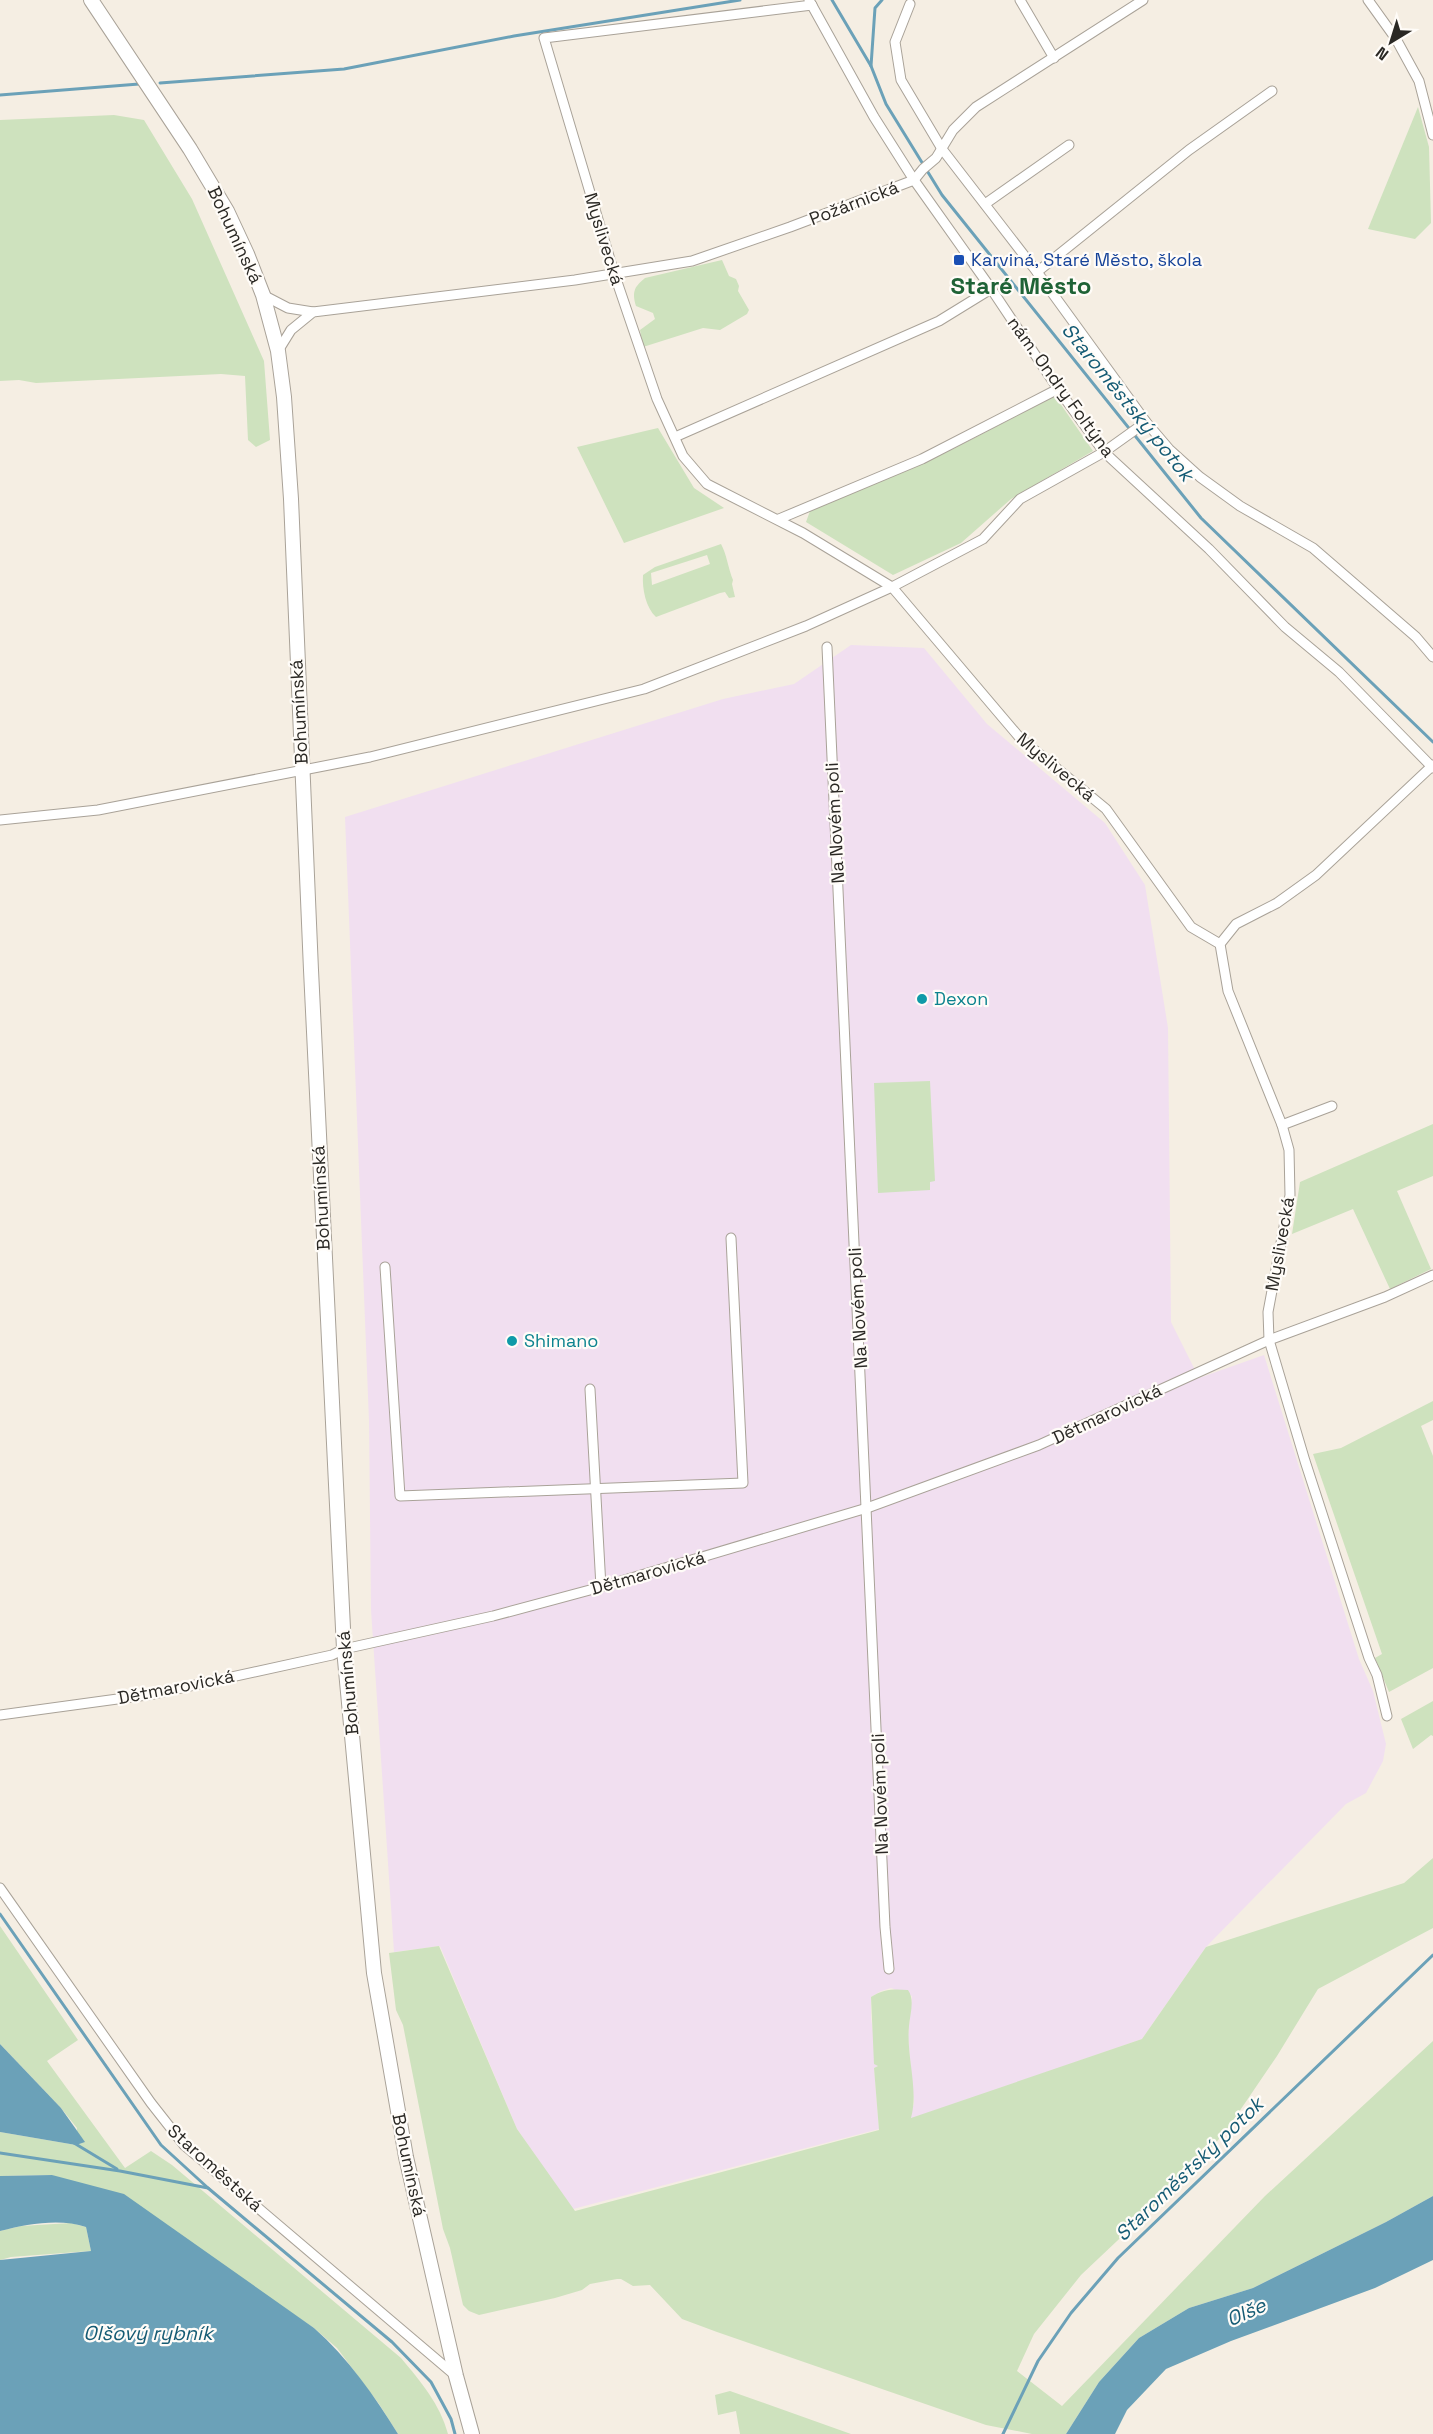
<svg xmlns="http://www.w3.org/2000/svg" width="1433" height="2434" font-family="'Space Grotesk',sans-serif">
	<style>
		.industrial { fill: #f1dff0 }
		.green { fill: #cee2be; fill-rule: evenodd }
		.water { fill: #6ba1b8 }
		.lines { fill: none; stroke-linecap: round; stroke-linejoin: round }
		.stream { stroke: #6ba1b8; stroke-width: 3 }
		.minor-casing { stroke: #a9a298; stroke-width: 11 }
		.primary-casing { stroke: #a9a298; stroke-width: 16 }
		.minor { stroke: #fff; stroke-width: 9 }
		.primary { stroke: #fff; stroke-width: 14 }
		.transit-dot { fill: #1a4fb4; stroke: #fffcf8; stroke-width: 2 }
		.culture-dot { fill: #0f9aa8; stroke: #fffcf8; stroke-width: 2 }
		.labels { text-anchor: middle; stroke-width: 4.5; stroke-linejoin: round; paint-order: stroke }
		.street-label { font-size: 18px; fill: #2a2824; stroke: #fffcf8 }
		.transit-label { font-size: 18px; fill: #164399; stroke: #fffcf8; text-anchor: start }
		.culture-label { font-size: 18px; fill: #0d838f; stroke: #fffcf8; text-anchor: start }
		.water-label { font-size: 20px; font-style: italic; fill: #155b74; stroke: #fffcf8 }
		.district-label { font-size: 24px; font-weight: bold; fill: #1f6336; stroke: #fffcf8 }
	</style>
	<rect width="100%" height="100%" fill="#f5eee3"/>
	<path class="industrial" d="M851 645 924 648 987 724 1105 823 1145 885 1168 1028 1171 1322 1199 1378 1264 1355 1359 1659 1373 1691 1386 1744 1383 1761 1366 1793 1346 1804 1206 1947 1142 2039 910 2119 914 2103 908 2036 912 1996 891 1988 881 1991 871 1997V2018L878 2066 874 2068 879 2129 573 2209 517 2129 440 1946 394 1952 371 1610 369 1421 345 817 723 699 794 684Z"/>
	<g class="green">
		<path d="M1418 107 1429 147 1431 223 1415 239 1368 229Z"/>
		<path d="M114 115 144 120 192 199 264 361 270 440 256 447 248 440 245 376 221 374 36 383 19 380 0 381V120Z"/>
		<path d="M722 260 729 276 736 279 739 286 738 291 749 310 747 314 720 330 703 328 643 347 640 330 655 319 653 313 636 306C632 292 634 287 645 278Z"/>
		<path d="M1055 396 1093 451 1011 499 961 543 893 575 806 522 810 511 955 448Z"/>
		<path d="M658 428 694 488 724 508 624 543 577 447Z"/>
		<path d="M721 544C727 555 728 568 733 580L732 584 735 597 729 598 725 592 720 593 656 617C646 608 642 589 643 575L655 567ZM707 555 710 564 652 585 651 573Z"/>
		<path d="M930 1081 935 1181 930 1182V1190L878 1193 874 1083Z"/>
		<path d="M1433 1124V1176L1397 1191 1431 1269 1390 1289 1353 1209 1292 1234 1300 1182Z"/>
		<path d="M1433 1401V1420L1421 1426 1433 1456V1668L1389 1692 1375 1658 1382 1654 1313 1454 1341 1448Z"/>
		<path d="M1433 1701V1736L1431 1735 1413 1749 1401 1719Z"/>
		<path d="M1433 1858V1928L1318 1989 1277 2056 1226 2131 1189 2173 1081 2275 1034 2334 1017 2371 1062 2406 1265 2196 1433 2041V2196L1386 2222 1253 2288 1189 2308 1139 2338 1099 2382 1066 2434H1032L986 2425 717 2332 682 2319 650 2285 633 2286 621 2279H617L590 2284 582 2290 555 2298 479 2315 469 2311 463 2305 450 2248 443 2229 403 2025 396 2010 389 1953 439 1946 517 2129 575 2211 879 2130 874 2068 878 2066 874 2064 871 1997C884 1989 893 1989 908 1990 915 2000 910 2014 909 2026 906 2056 919 2090 911 2118L1142 2039 1206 1947 1404 1883Z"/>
		<path d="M0 1926 78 2040 47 2061 125 2168 151 2151 172 2165 401 2358C421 2382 440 2404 448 2434H398L379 2404 337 2348 314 2328 259 2291 52 2175 0 2176V2132L76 2145 77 2128 61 2108 0 2044Z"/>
		<path d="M71 2223 86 2227 91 2251 11 2257 0 2260V2231L21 2226Z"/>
		<path d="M730 2391 851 2434H740L736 2411 718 2415 715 2395Z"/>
	</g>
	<g class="water">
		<path d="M0 2044 61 2108 85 2142 76 2145 0 2132Z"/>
		<path d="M52 2175 124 2194 314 2328C348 2358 374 2395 398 2434H0V2260L91 2251 86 2227C60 2218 27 2224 0 2231V2176Z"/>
		<path d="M1433 2196V2260L1375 2288 1231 2341 1166 2369 1127 2410 1115 2434H1066L1099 2382 1139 2338 1189 2308 1253 2288 1386 2222Z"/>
	</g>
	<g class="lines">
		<g class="stream">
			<path d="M832 0 871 66"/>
			<path d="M882 0 875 8 871 66 886 104 942 195 1201 518 1433 742"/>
			<path d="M160 83 344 69 514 36 740 0"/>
			<path d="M0 95 139 84"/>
			<path d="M0 1914 161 2145 208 2188 392 2342 431 2382 451 2419 455 2434"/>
			<path d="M74 2143 117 2169"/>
			<path d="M0 2153 120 2171 208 2188"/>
			<path d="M1003 2434 1038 2361 1071 2313 1118 2258 1433 1955"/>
		</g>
		<defs>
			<g id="minor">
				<path d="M809 0 874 117 914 180 990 287 1058 389 1104 452 1209 549 1285 627 1339 672 1433 768"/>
				<path d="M1020 0 1054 58"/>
				<path d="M1368 0 1396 39 1419 81 1433 135"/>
				<path d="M910 4 895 42 901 80 942 149 1037 272 1146 422 1169 449 1200 477 1240 506 1313 548 1416 637 1433 657"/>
				<path d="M812 5 544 38 614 273 657 399 683 456 707 484 803 533 892 587 1020 738 1106 809 1191 927 1220 944"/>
				<path d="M985 204 1069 145"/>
				<path d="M1037 272 1189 150 1272 91"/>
				<path d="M263 295 288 308 313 312"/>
				<path d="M278 351 291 330 313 312 575 280 692 261 790 227 914 180 923 169 936 158 953 130 976 107 1143 0"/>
				<path d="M675 437 939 321 991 289"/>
				<path d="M779 519 922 459 1058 389"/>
				<path d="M827 647 885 1927 889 1969"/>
				<path d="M0 820 98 810 370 757 644 689 806 626 892 587 983 539 1020 499 1104 452 1146 422"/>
				<path d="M1282 1125 1332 1106"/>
				<path d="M385 1267 400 1496 743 1483 731 1238"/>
				<path d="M590 1389 601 1587"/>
				<path d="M0 1715 154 1694 332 1655 344 1649 493 1616 601 1587 867 1508 1039 1445 1269 1340 1385 1297 1433 1275"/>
				<path d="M1387 1716 1377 1675 1369 1658 1305 1461 1269 1340 1268 1312 1290 1195 1289 1150 1282 1125 1228 991 1220 944 1236 924 1277 903 1316 875 1433 765"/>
				<path d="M0 1888 151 2103 184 2145 456 2376"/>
			</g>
			<path id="primary" d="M91 0 190 149 227 211 247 254 263 295 278 351 284 397 291 499 311 970 344 1649 374 1973 406 2157 456 2376 472 2434"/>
		</defs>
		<use href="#minor" class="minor-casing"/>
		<use href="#primary" class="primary-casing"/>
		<use href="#minor" class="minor"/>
		<use href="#primary" class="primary"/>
	</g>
	<rect class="transit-dot" x="953" y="254" width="12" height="12" rx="3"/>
	<g class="culture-dot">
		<circle cx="922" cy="999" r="6"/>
		<circle cx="512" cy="1341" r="6"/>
	</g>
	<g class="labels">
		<g class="street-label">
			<text transform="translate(854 203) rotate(-21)" y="6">Požárnická</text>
			<text transform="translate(235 235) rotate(65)" y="6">Bohumínská</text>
			<text transform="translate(604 239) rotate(73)" y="6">Myslivecká</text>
			<text transform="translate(1061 387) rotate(54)" y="6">nám. Ondry Foltýna</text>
			<text transform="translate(299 712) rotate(-93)" y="6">Bohumínská</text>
			<text transform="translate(1056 767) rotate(40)" y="6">Myslivecká</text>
			<text transform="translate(835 823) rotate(-93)" y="6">Na Novém poli</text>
			<text transform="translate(321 1198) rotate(-93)" y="6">Bohumínská</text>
			<text transform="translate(1280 1244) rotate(-80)" y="6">Myslivecká</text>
			<text transform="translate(858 1308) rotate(-93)" y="6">Na Novém poli</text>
			<text transform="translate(1107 1414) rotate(-25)" y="6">Dětmarovická</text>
			<text transform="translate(648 1573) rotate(-16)" y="6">Dětmarovická</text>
			<text transform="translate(348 1683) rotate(-95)" y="6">Bohumínská</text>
			<text transform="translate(176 1687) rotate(-11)" y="6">Dětmarovická</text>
			<text transform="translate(880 1794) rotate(-92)" y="6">Na Novém poli</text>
			<text transform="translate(409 2165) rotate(78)" y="6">Bohumínská</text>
			<text transform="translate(215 2168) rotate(42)" y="6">Staroměstská</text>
		</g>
		<g class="transit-label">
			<text x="971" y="266">Karviná, Staré Město, škola</text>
		</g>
		<g class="culture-label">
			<text x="934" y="1005">Dexon</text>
			<text x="524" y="1347">Shimano</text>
		</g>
		<g class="water-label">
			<text transform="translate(1128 402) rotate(51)" y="7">Staroměstský potok</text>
			<text transform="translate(1189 2169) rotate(-44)" y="7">Staroměstský potok</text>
			<text transform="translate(1246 2312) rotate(-24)" y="7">Olše</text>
			<text x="148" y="2340">Olšový rybník</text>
		</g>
		<g class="district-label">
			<text x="1021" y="294">Staré Město</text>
		</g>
	</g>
	<g transform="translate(1391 42) rotate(218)" stroke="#fffcf8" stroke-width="4.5" paint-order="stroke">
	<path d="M0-4.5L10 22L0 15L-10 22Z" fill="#2a2824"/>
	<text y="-9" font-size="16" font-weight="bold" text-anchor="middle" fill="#2a2824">N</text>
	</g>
</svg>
